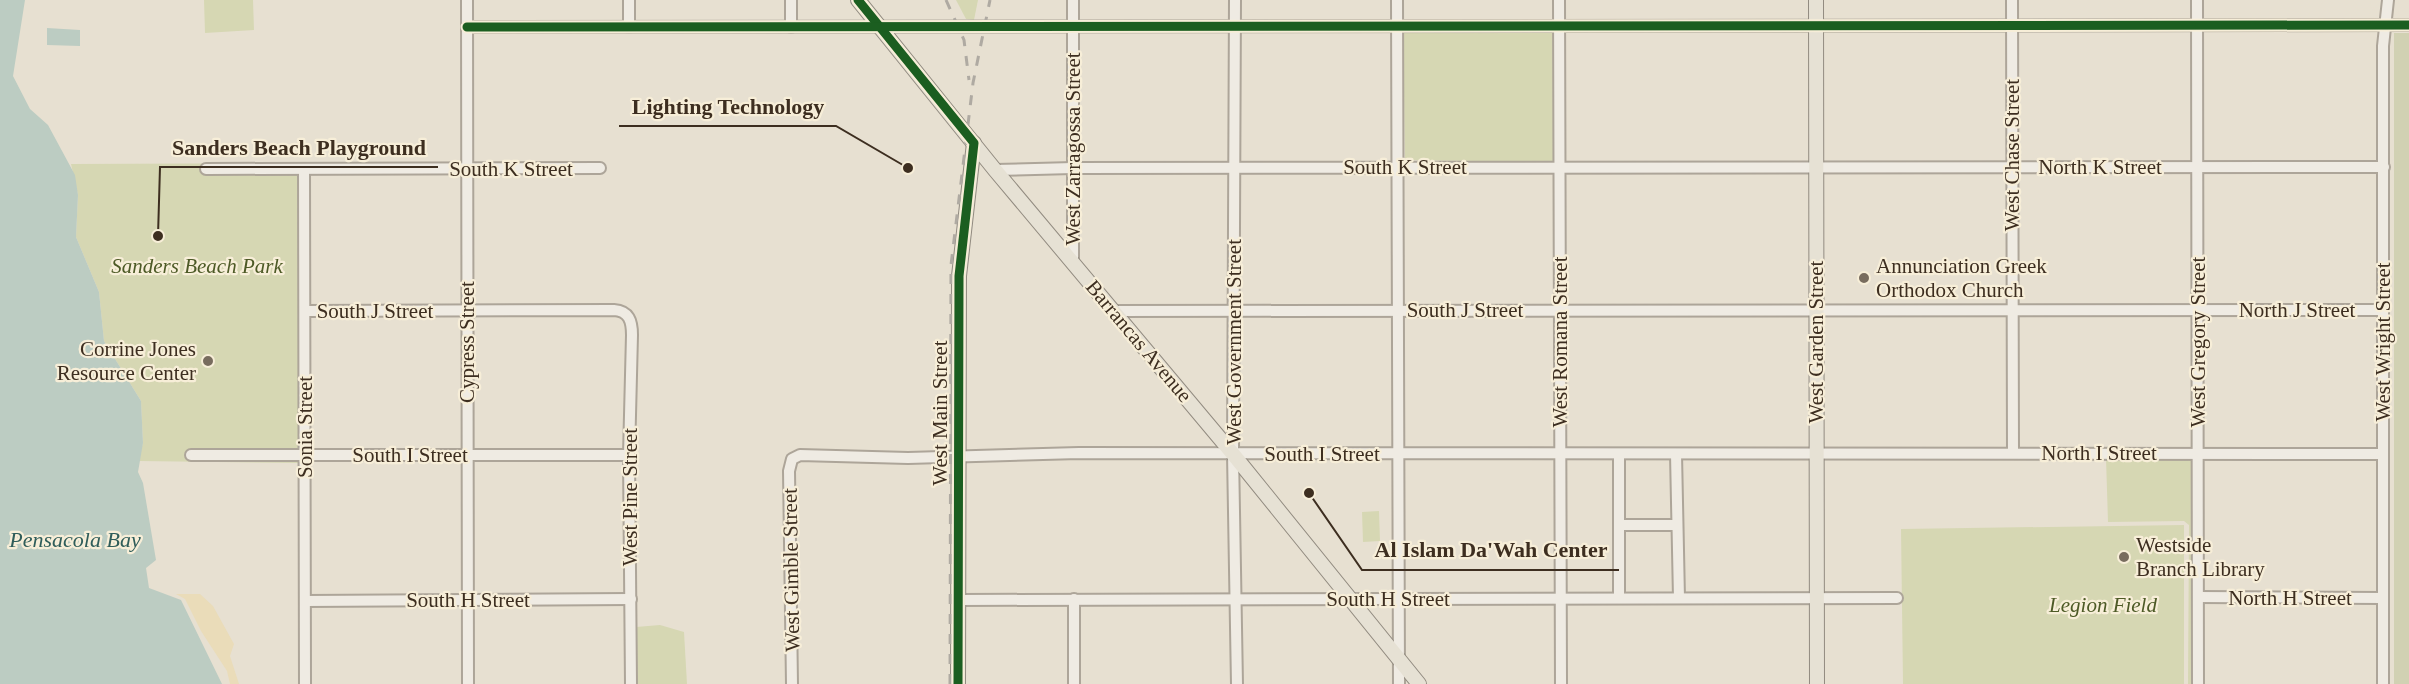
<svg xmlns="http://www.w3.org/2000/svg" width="2409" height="684" font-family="Georgia,serif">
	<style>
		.green { fill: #d6d7b3 }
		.sand { fill: #eadcb9 }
		.cemetery { fill: #d1d1b3 }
		.water { fill: #bcccc2 }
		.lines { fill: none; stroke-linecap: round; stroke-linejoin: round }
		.minor-casing { stroke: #ada599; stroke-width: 14 }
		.major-casing { stroke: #928b80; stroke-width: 16 }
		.minor { stroke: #efebe3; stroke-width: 10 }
		.major { stroke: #e6e1d4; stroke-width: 14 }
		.rail { stroke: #afaaa2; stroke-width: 3; stroke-dasharray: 10 10; stroke-linecap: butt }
		.cycleway-casing { stroke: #f7eed8; stroke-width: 13 }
		.cycleway { stroke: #1b5e20; stroke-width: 9 }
		.poi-dot { fill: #786c5e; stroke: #f7eed8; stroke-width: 2 }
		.labels { text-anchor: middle; stroke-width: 4.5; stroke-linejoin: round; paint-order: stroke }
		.street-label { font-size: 21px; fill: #3d2e20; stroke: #f7eed8 }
		.park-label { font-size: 21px; font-style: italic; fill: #4d5a26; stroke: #f7eed8 }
		.poi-label { font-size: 21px; fill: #3d2e20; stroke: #f7eed8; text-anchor: start }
		.water-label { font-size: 22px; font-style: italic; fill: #2f5d5a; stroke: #f7eed8 }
		.leader { fill: none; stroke: #3d2e20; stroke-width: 2 }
		.callout-dot { fill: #3d2e20; stroke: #f7eed8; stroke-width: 2 }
		.callout-label { font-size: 22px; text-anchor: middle; font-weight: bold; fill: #3d2e20; stroke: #f7eed8; stroke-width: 4.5; stroke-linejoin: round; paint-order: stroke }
	</style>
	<rect width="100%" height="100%" fill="#e7e0d1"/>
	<g class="green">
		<path d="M204 0H253L254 30 205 33Z"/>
		<path d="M956 0H978L974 20 966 19Z"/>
		<path d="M1553 30V162L1405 160 1403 31Z"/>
		<path d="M299 163V463L138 461 143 443 141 401 104 341 99 292 76 237 78 195 71 164Z"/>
		<path d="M2106 458H2193V684H2188L2189 525 2184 521 2108 522Z"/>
		<path d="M1379 511 1380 541 1363 542 1362 512Z"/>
		<path d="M2184 525V684H1903L1901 529Z"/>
		<path d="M660 625 684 632 687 684H636V627Z"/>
	</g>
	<path class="sand" d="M176 594H200L213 606 234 644 230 656 239 684H230L227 671 201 631 185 599Z"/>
	<rect class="cemetery" x="2394" y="33" width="15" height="651"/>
	<g class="water">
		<path d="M0 0H25L13 76 30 109 48 125 75 175 78 195 76 237 99 292 104 341 141 401 143 443 138 472 143 483 156 560 146 568 149 588 181 600 222 684H0Z"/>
		<path d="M47 28 80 30V46L47 45Z"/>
	</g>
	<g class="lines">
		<defs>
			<g id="minor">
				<path d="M467 0 468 684"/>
				<path d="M629 0V27"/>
				<path d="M1073 0V262"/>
				<path d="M1235 0 1233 454 1237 684"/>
				<path d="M1397 0 1399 684"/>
				<path d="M1559 0 1561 684"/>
				<path d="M2012 0 2013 453"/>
				<path d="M2197 0 2198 684"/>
				<path d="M467 27 2409 25"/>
				<path d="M791 27V0"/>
				<path d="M206 169 600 168"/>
				<path d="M304 169 305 684"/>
				<path d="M995 170 1073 168 2384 167"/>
				<path d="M305 311 614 310C629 311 632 321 632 335L629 455 631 684"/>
				<path d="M1113 311 2383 310"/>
				<path d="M1619 454V598"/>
				<path d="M1676 454 1679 598"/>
				<path d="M191 455H629"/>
				<path d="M1619 525H1677"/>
				<path d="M2198 597 2383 598"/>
				<path d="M1074 599V684"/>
				<path d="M958 600 1897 598"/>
				<path d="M305 601 631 599"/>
				<path d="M792 684 789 471 792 459 800 455 908 458 1079 453 2383 454"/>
				<path d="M2383 684V46L2388 0"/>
			</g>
			<g id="major">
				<path d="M858 0 995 170 1233 454 1419 684"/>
				<path d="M1816 0 1817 684"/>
				<path d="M958 684 959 276 974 143"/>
			</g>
		</defs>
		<use href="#minor" class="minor-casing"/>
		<use href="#major" class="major-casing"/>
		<use href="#minor" class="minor"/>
		<use href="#major" class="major"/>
		<g class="rail">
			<path d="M946 0 964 40 969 80"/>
			<path d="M950 684 951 265 973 83 990 0"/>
		</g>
		<defs>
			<g id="cycleway">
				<path d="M858 0 974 143 959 276 958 684"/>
				<path d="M467 27 2409 25"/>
			</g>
		</defs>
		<use href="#cycleway" class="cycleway-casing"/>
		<use href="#cycleway" class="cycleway"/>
	</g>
	<g class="poi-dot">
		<circle cx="1864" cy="278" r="6"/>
		<circle cx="208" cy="361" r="6"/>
		<circle cx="2124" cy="557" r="6"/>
	</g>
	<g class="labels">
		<g class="street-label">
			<text transform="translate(1073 149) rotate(-90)" y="7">West Zarragossa Street</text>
			<text transform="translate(2012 155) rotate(-90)" y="7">West Chase Street</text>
			<text x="1405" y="174">South K Street</text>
			<text x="2100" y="174">North K Street</text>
			<text x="511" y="176">South K Street</text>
			<text x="1465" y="317">South J Street</text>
			<text x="2297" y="317">North J Street</text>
			<text x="375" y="318">South J Street</text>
			<text transform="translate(1139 341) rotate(50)" y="7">Barrancas Avenue</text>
			<text transform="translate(467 342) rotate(-90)" y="7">Cypress Street</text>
			<text transform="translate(1234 342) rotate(-90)" y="7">West Government Street</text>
			<text transform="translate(1560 342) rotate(-90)" y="7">West Romana Street</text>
			<text transform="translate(1816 342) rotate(-90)" y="7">West Garden Street</text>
			<text transform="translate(2198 342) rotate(-90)" y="7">West Gregory Street</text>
			<text transform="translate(2383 342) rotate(-90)" y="7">West Wright Street</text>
			<text transform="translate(940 413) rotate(-90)" y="7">West Main Street</text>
			<text transform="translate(305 427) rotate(-90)" y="7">Sonia Street</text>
			<text x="2099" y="460">North I Street</text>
			<text x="1322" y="461">South I Street</text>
			<text x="410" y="462">South I Street</text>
			<text transform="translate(630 497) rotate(-90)" y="7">West Pine Street</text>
			<text transform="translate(791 570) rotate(-91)" y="7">West Gimble Street</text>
			<text x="2290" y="605">North H Street</text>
			<text x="1388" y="606">South H Street</text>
			<text x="468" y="607">South H Street</text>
		</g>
		<g class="park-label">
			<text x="197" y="273">Sanders Beach Park</text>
			<text x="2103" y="612">Legion Field</text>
		</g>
		<g class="poi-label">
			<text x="1876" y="273">Annunciation Greek<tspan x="1876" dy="24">Orthodox Church</tspan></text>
			<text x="196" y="356" text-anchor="end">Corrine Jones<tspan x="196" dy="24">Resource Center</tspan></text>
			<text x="2136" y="552">Westside<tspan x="2136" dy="24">Branch Library</tspan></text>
		</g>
		<g class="water-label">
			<text x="75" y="547">Pensacola Bay</text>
		</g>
	</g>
	<path class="leader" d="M908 168L836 126H619M158 236L160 167H438M1309 493L1362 570H1619"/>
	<g class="callout-dot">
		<circle cx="908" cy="168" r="6"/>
		<circle cx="158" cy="236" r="6"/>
		<circle cx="1309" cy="493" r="6"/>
	</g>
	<g class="callout-label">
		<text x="728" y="114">Lighting Technology</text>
		<text x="299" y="155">Sanders Beach Playground</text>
		<text x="1491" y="557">Al Islam Da'Wah Center</text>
	</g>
</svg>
